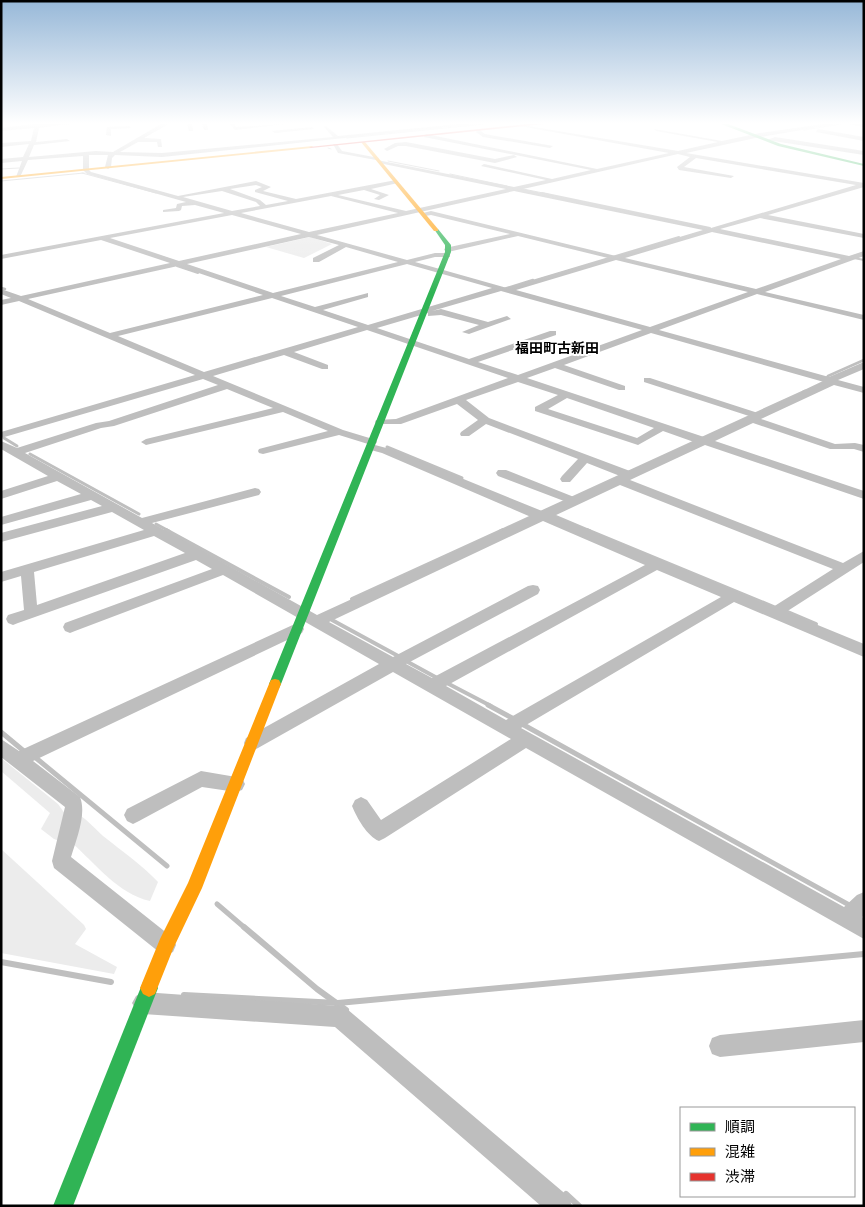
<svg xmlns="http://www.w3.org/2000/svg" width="865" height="1207" font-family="Mulish,'Noto Sans JP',sans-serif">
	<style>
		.green { fill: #ececec }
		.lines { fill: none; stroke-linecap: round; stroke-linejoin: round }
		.stream-far6 { stroke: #bfbfbf; stroke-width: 1 }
		.stream-far5 { stroke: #bfbfbf; stroke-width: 2 }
		.stream-far4 { stroke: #bfbfbf; stroke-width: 2.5 }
		.stream-far3 { stroke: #bfbfbf; stroke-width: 3 }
		.stream-far2 { stroke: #bfbfbf; stroke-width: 4 }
		.stream-far1 { stroke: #bfbfbf; stroke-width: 5 }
		.stream { stroke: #bfbfbf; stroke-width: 6 }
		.street { fill: #bebebe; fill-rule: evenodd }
		.fast { fill: #30b455; fill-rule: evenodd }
		.slow { fill: #ff9f0a; fill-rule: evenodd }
		.jam { fill: #e5322d; fill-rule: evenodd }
		.labels { text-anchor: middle; stroke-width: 4; stroke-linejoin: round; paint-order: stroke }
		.far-quarter-label { font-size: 14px; font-weight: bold; fill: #000; stroke: #fff }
	</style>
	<rect width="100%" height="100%" fill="#fff"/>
	<g class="green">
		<path d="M310 237 332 244 304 258 266 247Z"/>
		<path d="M1 758 58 804 68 818 62 842 54 839 41 829 50 813 1 771Z"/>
		<path d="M79 815C89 821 95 829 103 836 122 851 142 865 158 882L150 901C118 894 95 863 71 842Z"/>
		<path d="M1 849 84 925 86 929 75 944 117 967 114 974 1 953Z"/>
	</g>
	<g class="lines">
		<g class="stream-far6">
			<path d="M63 125 70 124"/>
			<path d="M804 130 841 124"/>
			<path d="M347 138 484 124"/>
			<path d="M141 139 168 124"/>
			<path d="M328 148 331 149"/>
			<path d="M388 161 439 171"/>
			<path d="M1 169 19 168"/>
			<path d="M82 173 156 193"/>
			<path d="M450 174 507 186"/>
			<path d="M1 181 84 173"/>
			<path d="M518 188 548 194"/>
		</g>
		<g class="stream-far5">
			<path d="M542 193 710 228"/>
			<path d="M854 258 864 260"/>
			<path d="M177 266 198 273"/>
			<path d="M529 282 679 237"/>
		</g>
		<g class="stream-far4">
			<path d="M1 288 5 289"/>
			<path d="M504 289 533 280"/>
			<path d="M803 392 824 382 828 376 864 360"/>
		</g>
		<g class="stream-far3">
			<path d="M4 438 17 446"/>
			<path d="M387 447 462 478"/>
			<path d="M30 454 139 514"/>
			<path d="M552 515 590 531"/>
			<path d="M156 524 169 531"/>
			<path d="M500 531 805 391"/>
		</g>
		<g class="stream-far2">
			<path d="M166 530 289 597"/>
			<path d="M587 530 776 608"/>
			<path d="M352 599 503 530"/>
			<path d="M783 610 816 624"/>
			<path d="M332 620 400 657"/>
			<path d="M406 661 439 679"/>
			<path d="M445 682 491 706"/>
		</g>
		<g class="stream-far1">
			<path d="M488 705 514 719"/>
			<path d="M522 724 851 906"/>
			<path d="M1 732 25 752"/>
			<path d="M36 758 167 866"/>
			<path d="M217 904 245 928"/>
		</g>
		<g class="stream">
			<path d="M244 927 317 989 346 1010"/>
			<path d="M1 962 111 982"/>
			<path d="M184 995 338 1003 864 954"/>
			<path d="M566 1194 579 1206"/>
		</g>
		<g class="street">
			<path d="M34 124H67L39 128 36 142 67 139 70 141 34 145 29 157 96 151 113 152 161 124H167L144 138 161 139 162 147H158L157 142H138L120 152 162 153 333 137 324 127 326 126 338 136 458 124H478L162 157 115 155 112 158 111 167 108 169 105 167 108 155H89V170L91 172 178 196 256 181 271 187 263 191 296 199 396 180 398 183 371 189 389 195 379 200 374 199 380 195 364 190 338 195 406 211 506 189 379 163 377 160 514 187 546 180 481 166 484 164 552 179 591 170 424 137 426 134 597 169 669 153 520 126 522 125 678 151 718 142 656 131 654 129 722 141 760 133 823 124H837L760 137 686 153 864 183V187L768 215 864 234V238L760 218 720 229 849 256 864 251V256L765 292 864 315V320L757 294 659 330 829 377 864 362V369L838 380 864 387V393L834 385 761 419 835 444 855 443 864 445V452L854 449H830L753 423 715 441 864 491V499L705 445 630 480 843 563 864 551V562L786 612 864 644V657L734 602 521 728 844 907 857 895 864 892V916L862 917 864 918V939L526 748 385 838 379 841C367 836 357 818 352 806L355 800 361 797 367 800 381 820 511 739 393 672 258 748 252 751 246 748 244 743 246 738 379 664 223 575 75 631 70 633 65 631 63 627 65 623 212 569 196 560 18 623 13 625 8 623 6 619 8 615 24 610 21 576 1 582V572L144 530 112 512 1 542V533L102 506 91 500 1 525V517L81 494 57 481 1 499V491L48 476 1 449V441L17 448 96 423 109 421 218 385 203 379 1 438V432L195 375 19 301 1 305V300L11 298 1 294V289L21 296 170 263 101 240 1 259V255L224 213 195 205 182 206 181 210 179 211 163 212V210L176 208 177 204 186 202 87 174 83 170V156L28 160 20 177H16L22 161 1 163V159L23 157 29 144 1 147V143L31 141 34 128 1 131V128ZM678 154 690 157 677 167 679 170 731 178 734 176 684 167 696 158 856 185 711 228 523 189ZM256 185 262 187 255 190V192L288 201 266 205 260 200 230 189ZM222 191 256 202 260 206 232 211 183 197ZM514 191 703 230 616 256 431 211 423 213 422 214 425 216 431 215 510 234 445 248 444 250 448 252 518 236 608 258 507 288 415 262 435 257H450V253H435L407 260 317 235ZM331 196 398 213 309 232 241 213ZM232 215 301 234 179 261 110 238ZM712 232 841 259 756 289 625 258ZM309 237 339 245 313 258V262H319L346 247 398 262 273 293 187 264ZM616 260 748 292 650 327 516 290ZM407 264 492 288 368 325 323 310 368 297V293L315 307 281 296ZM178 266 263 295 110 333 28 299ZM501 291 642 330 518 375 478 362 556 335V331H550L469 359 377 328 428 313V316L441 315 479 325 462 332 469 334 511 319 507 316 488 322 441 309 432 311ZM272 298 358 327 204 372 118 336ZM367 330 508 378 396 419 376 420 375 422 376 424H401L457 404 478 420 461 432 460 434 461 436H469L486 424 578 459 562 476 560 479 562 482H570L587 463 620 476 574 497 506 470H498L496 473 498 476 564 501 542 511 390 449 375 445 377 442 376 440 343 430 213 376 284 355 322 369H328V365L294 352ZM651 333 824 382 758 413 650 378H644V382L749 416 704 437 527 378 555 368 619 390H625V386L564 365ZM518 382 558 395 535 407V411L638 445 663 431 694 442 630 471 489 418 466 400ZM227 389 273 408 146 439 141 442 146 445 283 412 328 431 259 449 258 451 259 453 263 454 339 435 368 444 366 447 367 449 382 453 531 517 317 615 152 523 259 495 261 492 259 489 255 488 142 518 25 453 101 428 114 426ZM567 398 654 428 637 438 548 409ZM620 485 833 569 773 607 554 516ZM543 521 645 565 432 678 406 664 538 594 540 590 538 586 533 585 528 586 393 657 329 622ZM154 536 185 553 37 605 34 572ZM657 570 721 597 506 720 446 686Z"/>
			<path d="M187 124H192L193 131H189Z"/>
			<path d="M202 124H207L208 130H204Z"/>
			<path d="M230 124H235L236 127 286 124 235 130Z"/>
			<path d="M848 124H864V127Z"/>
			<path d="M129 126 131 128 111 129V136L106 135 107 127Z"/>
			<path d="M312 127 314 129 275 133 272 131Z"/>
			<path d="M478 129 485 134 553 146 550 148 483 137 476 132Z"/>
			<path d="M818 129 864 137V141L816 132Z"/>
			<path d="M775 137 864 151V155L767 140Z"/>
			<path d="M406 142 495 159 514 155 517 157 495 163 406 146H398L387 151 384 149 395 143Z"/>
			<path d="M333 144H337L342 151 379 158 376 160 338 153Z"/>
			<path d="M297 623 302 625 304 629 302 633 33 761 80 797C87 814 76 840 71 857L173 938 176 945 173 952 166 955 159 952 54 868 52 861 65 807 1 757V739L19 751Z"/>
			<path d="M201 771 242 778 245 784 242 790 236 792 202 787 139 821 133 824 127 821 124 815 127 809Z"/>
			<path d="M143 992 339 1006 347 1009 569 1197 572 1206H541L335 1027 143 1014 136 1010 132 1003 136 996Z"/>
			<path d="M864 1020V1042L720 1057 712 1054 709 1046 712 1038 720 1035Z"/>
		</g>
		<g class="fast">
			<path d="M728 124 781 144 864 164V166L778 146 721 124Z"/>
			<path d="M434 229H438L451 245V252L281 684 279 688 275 689 271 688 269 684 445 252V245Z"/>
			<path d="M149 979 155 982 158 988 73 1206H53L143 982Z"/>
		</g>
		<g class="slow">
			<path d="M361 142H365L438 229V231H434Z"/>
			<path d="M313 146 311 148 1 179V177Z"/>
			<path d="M275 679 279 680 281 684 202 888 173 949 155 994 149 997 143 994 140 988 160 939 188 883 269 684 271 680Z"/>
		</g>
		<path class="jam" d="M527 124H544L311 148 309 147Z"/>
	</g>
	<linearGradient id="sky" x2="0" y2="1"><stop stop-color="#97b8d8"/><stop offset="0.42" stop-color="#fff"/><stop offset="1" stop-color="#fff" stop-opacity="0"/></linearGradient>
	<rect width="865" height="293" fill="url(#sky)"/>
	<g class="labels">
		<g class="far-quarter-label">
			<text x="557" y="353">福田町古新田</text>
		</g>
	</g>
	<rect width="865" height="1207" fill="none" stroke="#000000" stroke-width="5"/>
	<rect x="680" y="1107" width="175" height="90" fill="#ffffff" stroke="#999999"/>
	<rect x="690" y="1123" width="25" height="8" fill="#30b455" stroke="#999999"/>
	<text x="725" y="1132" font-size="15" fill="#000000">順調</text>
	<rect x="690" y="1148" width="25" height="8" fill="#ff9f0a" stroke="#999999"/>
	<text x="725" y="1157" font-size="15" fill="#000000">混雑</text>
	<rect x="690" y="1173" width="25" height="8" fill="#e5322d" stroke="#999999"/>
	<text x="725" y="1182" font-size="15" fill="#000000">渋滞</text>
</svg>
